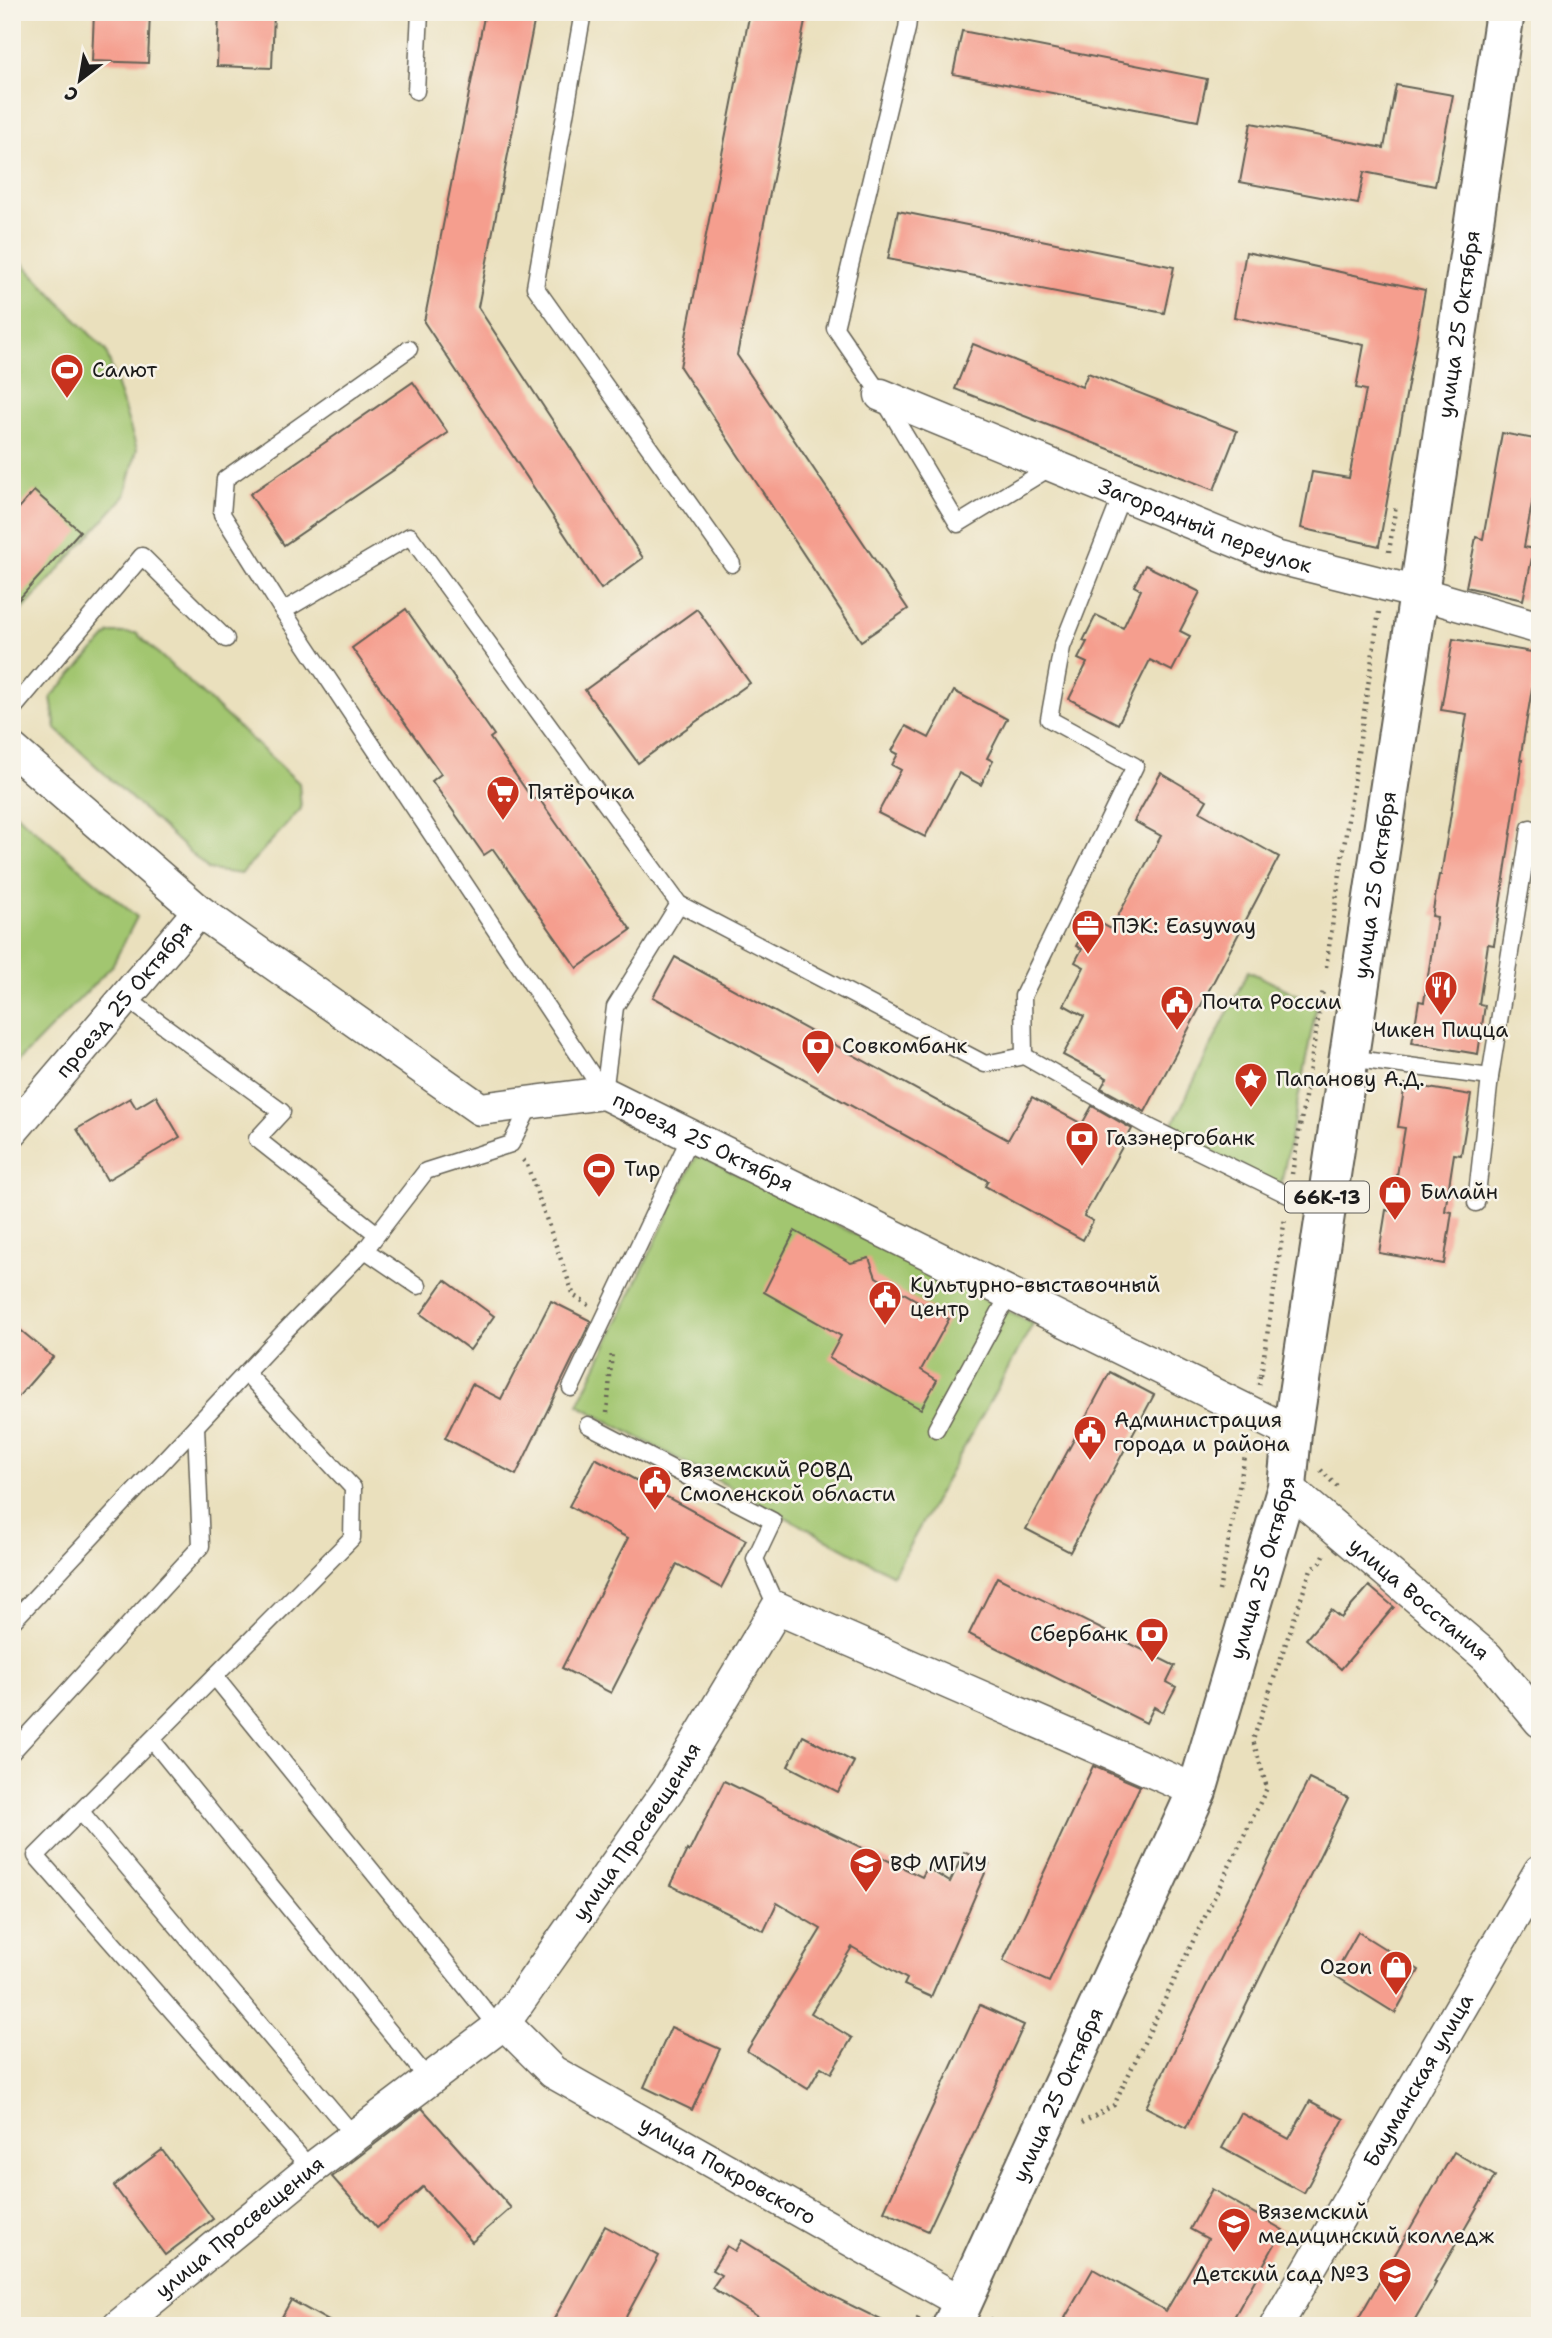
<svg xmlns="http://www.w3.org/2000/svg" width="1552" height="2338" font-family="'Shantell Sans',sans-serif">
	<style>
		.green { fill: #a2c670; stroke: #5f7146; stroke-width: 2 }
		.building { fill: #f59e8e }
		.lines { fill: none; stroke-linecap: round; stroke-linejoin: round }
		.lane-casing { stroke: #646154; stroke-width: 19 }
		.street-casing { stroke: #646154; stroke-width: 35 }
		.primary-casing { stroke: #646154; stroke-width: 42 }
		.path { stroke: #646154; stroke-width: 4.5; stroke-dasharray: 2 5; stroke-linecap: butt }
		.lane { stroke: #fff; stroke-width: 16 }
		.street { stroke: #fff; stroke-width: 32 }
		.primary { stroke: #fff; stroke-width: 38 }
		.labels { text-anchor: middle; stroke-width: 5; stroke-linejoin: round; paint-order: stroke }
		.shield { fill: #f7f3e8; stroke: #5e5c59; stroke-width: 2 }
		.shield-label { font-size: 19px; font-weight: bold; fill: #1c1c1c }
		.street-label { font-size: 21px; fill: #1c1c1c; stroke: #f7f3e8 }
		.poi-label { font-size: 21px; fill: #1c1c1c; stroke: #f7f3e8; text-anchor: start }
	</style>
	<rect width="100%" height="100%" fill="#f7f3e8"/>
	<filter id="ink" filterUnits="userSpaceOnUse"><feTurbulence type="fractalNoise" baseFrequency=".0143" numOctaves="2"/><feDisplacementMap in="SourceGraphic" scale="14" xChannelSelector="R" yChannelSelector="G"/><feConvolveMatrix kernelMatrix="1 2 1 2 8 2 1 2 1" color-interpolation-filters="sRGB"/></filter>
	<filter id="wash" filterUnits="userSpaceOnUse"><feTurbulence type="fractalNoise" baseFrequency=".00686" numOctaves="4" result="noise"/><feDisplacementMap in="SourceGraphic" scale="28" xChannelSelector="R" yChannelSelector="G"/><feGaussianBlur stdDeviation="1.57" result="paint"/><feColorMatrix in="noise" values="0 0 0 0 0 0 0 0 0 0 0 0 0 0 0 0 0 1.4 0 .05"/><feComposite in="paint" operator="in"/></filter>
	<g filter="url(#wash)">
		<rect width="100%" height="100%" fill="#eae0bd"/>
		<g class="green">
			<path d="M12 252 106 351 137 449 125 496 12 622Z"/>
			<path d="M110 633H136L299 783 301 809 241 874 209 870 56 729 51 697Z"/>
			<path d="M15 813 137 917 112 966 12 1068V814Z"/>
			<path d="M1248 971 1317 1004 1279 1195 1167 1136Z"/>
			<path d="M697 1154 1033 1324 893 1575 578 1405Z"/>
		</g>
		<g id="blocks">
			<g class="building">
				<path d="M94 12H150L148 63 92 61Z"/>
				<path d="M219 12H274L272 68 217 66Z"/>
				<path d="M485 12H536L478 307 643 558 601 589 424 322Z"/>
				<path d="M750 12H807L737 355 908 609 861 641 680 367Z"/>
				<path d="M962 31 1207 79 1198 121 953 74Z"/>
				<path d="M1396 85 1453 95 1435 186 1364 172 1358 204 1240 182 1251 123 1384 148Z"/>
				<path d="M898 211 1174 267 1164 313 888 259Z"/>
				<path d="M1246 252 1425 290 1379 546 1301 528 1312 472 1349 478 1366 390 1356 388 1364 345 1234 317Z"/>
				<path d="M973 344 1082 387 1088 373 1237 431 1214 490 955 389Z"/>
				<path d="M413 382 448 433 284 545 250 494Z"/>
				<path d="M1502 433 1540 440V460L1524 547 1534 549 1523 600 1466 587 1476 537 1483 539Z"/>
				<path d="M34 491 80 531 12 607V516Z"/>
				<path d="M1145 565 1200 592 1180 631 1190 636 1172 671 1150 660 1118 724 1069 699 1087 663 1078 659 1087 642 1083 641 1096 615 1123 628 1141 590 1134 586Z"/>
				<path d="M406 609 494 735 490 738 533 800 538 797 631 930 577 968 493 849 484 855 432 781 441 774 352 648Z"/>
				<path d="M697 609 750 683 638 763 585 690Z"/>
				<path d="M1453 639 1538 653 1520 760H1522L1494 945 1488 944 1479 1004 1485 1005 1478 1054 1412 1043 1419 1001 1424 1002 1437 917 1432 916 1439 875H1441L1467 714 1441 710Z"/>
				<path d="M954 691 1007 719 987 758 993 761 981 785 959 773 925 837 878 813 901 770 892 765 898 754 892 751 906 726 929 738Z"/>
				<path d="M1161 773 1207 800 1200 812 1279 857 1145 1112 1101 1088 1107 1078 1063 1055 1084 1016 1064 1005 1084 967 1075 962 1082 949 1076 946 1091 918 1111 929 1161 836 1134 821Z"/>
				<path d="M675 957 1008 1140 1032 1097 1082 1124 1092 1106 1132 1129 1084 1216 1093 1221 1083 1240 985 1186 988 1181 653 997Z"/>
				<path d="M1405 1084 1471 1095 1461 1155 1454 1154 1445 1211 1452 1212 1444 1264 1379 1253 1386 1210 1391 1211 1405 1128 1398 1127Z"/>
				<path d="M156 1096 180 1137 107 1180 77 1129 130 1098 136 1108Z"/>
				<path d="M795 1231 851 1263 869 1258 876 1277 949 1319 921 1370 937 1380 921 1409 829 1358 841 1336 764 1292Z"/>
				<path d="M445 1280 494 1316 470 1350 421 1314Z"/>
				<path d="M551 1301 591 1321 516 1475 445 1438 472 1384 501 1399Z"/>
				<path d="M12 1323 53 1357 12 1404Z"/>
				<path d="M1110 1372 1154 1395 1070 1552 1026 1529Z"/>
				<path d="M595 1458 746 1540 721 1588 677 1564 611 1693 562 1668 628 1538 569 1506Z"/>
				<path d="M997 1577 1175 1666 1167 1682 1176 1687 1163 1712 1154 1707 1146 1723 969 1634Z"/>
				<path d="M1369 1586 1394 1607 1341 1669 1306 1639 1331 1610 1341 1618Z"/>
				<path d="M803 1736 854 1762 838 1792 788 1766Z"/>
				<path d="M1093 1766 1140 1786 1049 1982 1003 1961Z"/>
				<path d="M1309 1779 1348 1798 1186 2128 1146 2107Z"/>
				<path d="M724 1781 922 1877 927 1868 950 1882 964 1852 989 1864 931 1997 904 1985 907 1979 852 1947 811 2013 852 2038 831 2073 821 2067 808 2089 747 2051 821 1929 777 1903 764 1931 670 1885 687 1850 689 1852Z"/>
				<path d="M1358 1932 1419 1970 1395 2013 1334 1975Z"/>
				<path d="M980 2005 1024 2025 928 2231 884 2211Z"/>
				<path d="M671 2027 720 2049 692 2110 644 2087Z"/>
				<path d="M1310 2101 1344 2119 1304 2193 1222 2148 1241 2113 1289 2139Z"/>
				<path d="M422 2108 511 2208 472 2242 423 2187 377 2228 332 2177Z"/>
				<path d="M162 2150 213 2219 165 2255 114 2186Z"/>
				<path d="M1454 2152 1495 2176 1434 2282 1436 2283 1411 2326H1354Z"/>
				<path d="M1212 2189 1283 2230 1229 2326H1079L1065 2318 1093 2269 1166 2311 1208 2239 1190 2229Z"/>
				<path d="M605 2226 659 2256 621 2326H550Z"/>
				<path d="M742 2240 830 2295 893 2326H773L712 2288 721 2275 712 2270 727 2246 735 2251Z"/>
				<path d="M291 2300 338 2326H277Z"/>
			</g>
		</g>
	</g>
	<g filter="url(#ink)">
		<use href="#blocks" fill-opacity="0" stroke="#646154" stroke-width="2"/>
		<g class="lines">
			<defs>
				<g id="lane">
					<path d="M583 12 535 287 732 564"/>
					<path d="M909 12 907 29 835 328 881 395 958 524 1053 466"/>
					<path d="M416 91 420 12"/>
					<path d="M409 349 225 479 222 514 283 611 410 536 679 904 985 1064 1024 1056 1151 1128 1325 1213"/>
					<path d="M283 611 604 1093"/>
					<path d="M12 710 142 556 226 639"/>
					<path d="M126 998 282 1112 257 1139 377 1234"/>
					<path d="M1024 1056 1023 996 1135 766 1049 719 1062 647 1122 495"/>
					<path d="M1349 1058 1490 1077 1530 828"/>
					<path d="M604 1093 615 1007 679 904"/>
					<path d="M1476 1203 1490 1077"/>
					<path d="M418 1286 365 1250 426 1171 511 1144 532 1102"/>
					<path d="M246 1373 353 1488 352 1538 36 1856 311 2169"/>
					<path d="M571 1388 691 1135"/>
					<path d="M588 1425 773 1521 755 1559 777 1608"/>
					<path d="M936 1429 1010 1293"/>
					<path d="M12 1622 285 1331 365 1250"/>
					<path d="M215 1677 499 2028"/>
					<path d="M152 1740 429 2080"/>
					<path d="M12 1752 201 1546 196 1426"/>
					<path d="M81 1812 354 2136"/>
				</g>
				<g id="street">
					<path id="s1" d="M881 395 1275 557 1419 593 1540 628"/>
					<path d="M12 749 199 911"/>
					<path id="s2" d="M12 1131 199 911 480 1109 604 1093 1292 1433"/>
					<path id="s3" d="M1287 1487 1487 1657 1540 1721"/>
					<path id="s4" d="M504 2023 553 2072 963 2303"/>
					<path id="s5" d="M119 2326 311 2169 504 2023 668 1790 777 1608 1197 1791"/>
					<path id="s6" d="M1276 2326 1540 1871"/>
				</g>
				<g id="primary">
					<path id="s7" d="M952 2326 1197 1791 1287 1487 1292 1433 1419 593 1505 12"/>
				</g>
			</defs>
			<use href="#lane" class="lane-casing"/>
			<use href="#street" class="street-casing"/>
			<use href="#primary" class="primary-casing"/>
			<g class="path">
				<path d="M1389 552 1396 504"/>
				<path d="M1326 967 1379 612"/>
				<path d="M523 1160 527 1165 574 1296 589 1305"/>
				<path d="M1292 1174 1323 990"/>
				<path d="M1261 1375 1285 1218"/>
				<path d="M1259 1385 1260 1375"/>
				<path d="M607 1413 612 1352"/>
				<path d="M1321 1470 1339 1489"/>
				<path d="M1219 1591 1248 1441"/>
				<path d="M1082 2123 1114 2105 1267 1788 1253 1740 1311 1569 1321 1562 1324 1555"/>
				<path d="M990 2319 1002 2326"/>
				<path d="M915 2326 920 2314"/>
			</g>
			<use href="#lane" class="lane"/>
			<use href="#street" class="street"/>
			<use href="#primary" class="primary"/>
		</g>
	</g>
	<defs>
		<symbol id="stadium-pin" viewBox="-11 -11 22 30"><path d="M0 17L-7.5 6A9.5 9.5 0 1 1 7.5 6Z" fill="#c8321e" stroke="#f7f3e8"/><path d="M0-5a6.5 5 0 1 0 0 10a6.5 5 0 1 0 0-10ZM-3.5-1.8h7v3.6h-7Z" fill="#fff"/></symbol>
		<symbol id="supermarket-pin" viewBox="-11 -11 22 30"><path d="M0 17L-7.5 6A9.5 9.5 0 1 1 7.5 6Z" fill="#c8321e" stroke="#f7f3e8"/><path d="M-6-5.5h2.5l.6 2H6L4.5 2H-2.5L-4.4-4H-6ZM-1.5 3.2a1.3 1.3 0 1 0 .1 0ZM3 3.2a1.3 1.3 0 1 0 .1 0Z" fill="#fff"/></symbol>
		<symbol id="office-pin" viewBox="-11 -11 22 30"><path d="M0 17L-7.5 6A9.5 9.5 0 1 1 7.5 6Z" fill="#c8321e" stroke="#f7f3e8"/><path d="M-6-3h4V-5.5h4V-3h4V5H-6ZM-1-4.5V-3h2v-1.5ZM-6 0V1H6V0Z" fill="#fff"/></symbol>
		<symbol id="restaurant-pin" viewBox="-11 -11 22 30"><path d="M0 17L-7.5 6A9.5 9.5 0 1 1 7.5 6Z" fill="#c8321e" stroke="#f7f3e8"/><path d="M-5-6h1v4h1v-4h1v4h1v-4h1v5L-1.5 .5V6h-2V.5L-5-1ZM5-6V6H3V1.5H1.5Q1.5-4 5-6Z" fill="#fff"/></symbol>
		<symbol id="civic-pin" viewBox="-11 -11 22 30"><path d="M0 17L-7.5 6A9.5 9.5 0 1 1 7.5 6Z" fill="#c8321e" stroke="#f7f3e8"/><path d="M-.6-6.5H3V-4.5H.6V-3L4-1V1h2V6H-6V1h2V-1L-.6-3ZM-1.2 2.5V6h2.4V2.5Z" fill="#fff"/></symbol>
		<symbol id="bank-pin" viewBox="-11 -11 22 30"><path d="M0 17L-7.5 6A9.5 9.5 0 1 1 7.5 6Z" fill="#c8321e" stroke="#f7f3e8"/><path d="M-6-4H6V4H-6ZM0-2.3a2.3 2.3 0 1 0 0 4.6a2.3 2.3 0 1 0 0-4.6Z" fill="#fff"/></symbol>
		<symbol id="sight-pin" viewBox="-11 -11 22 30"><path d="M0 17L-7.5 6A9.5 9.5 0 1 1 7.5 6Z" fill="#c8321e" stroke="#f7f3e8"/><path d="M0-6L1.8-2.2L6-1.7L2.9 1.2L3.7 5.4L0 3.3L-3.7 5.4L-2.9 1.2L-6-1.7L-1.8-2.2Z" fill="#fff"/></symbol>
		<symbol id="shop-pin" viewBox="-11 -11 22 30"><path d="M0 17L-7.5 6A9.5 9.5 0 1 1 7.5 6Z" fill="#c8321e" stroke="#f7f3e8"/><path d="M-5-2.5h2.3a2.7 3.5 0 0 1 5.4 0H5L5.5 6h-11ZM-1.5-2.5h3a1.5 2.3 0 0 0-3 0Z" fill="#fff"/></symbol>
		<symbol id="university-pin" viewBox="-11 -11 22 30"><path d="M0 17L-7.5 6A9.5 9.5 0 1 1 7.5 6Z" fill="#c8321e" stroke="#f7f3e8"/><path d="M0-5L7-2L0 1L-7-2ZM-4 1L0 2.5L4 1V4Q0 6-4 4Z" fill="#fff"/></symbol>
		<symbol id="school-pin" viewBox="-11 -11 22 30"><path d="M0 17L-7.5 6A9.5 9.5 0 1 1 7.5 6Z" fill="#c8321e" stroke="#f7f3e8"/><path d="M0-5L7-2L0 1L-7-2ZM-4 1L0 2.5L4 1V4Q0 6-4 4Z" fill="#fff"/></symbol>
	</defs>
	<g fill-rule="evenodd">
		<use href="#stadium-pin" x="48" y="351" width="38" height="52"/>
		<use href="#supermarket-pin" x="484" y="773" width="38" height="52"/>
		<use href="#office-pin" x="1069" y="907" width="38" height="52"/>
		<use href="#restaurant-pin" x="1422" y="968" width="38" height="52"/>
		<use href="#civic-pin" x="1158" y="983" width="38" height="52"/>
		<use href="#bank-pin" x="799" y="1027" width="38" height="52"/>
		<use href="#sight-pin" x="1232" y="1060" width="38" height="52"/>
		<use href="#bank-pin" x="1063" y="1119" width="38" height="52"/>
		<use href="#stadium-pin" x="580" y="1150" width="38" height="52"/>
		<use href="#shop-pin" x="1376" y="1173" width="38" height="52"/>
		<use href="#civic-pin" x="866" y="1278" width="38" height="52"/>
		<use href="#civic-pin" x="1071" y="1413" width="38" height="52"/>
		<use href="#civic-pin" x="636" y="1463" width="38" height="52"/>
		<use href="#bank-pin" x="1133" y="1615" width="38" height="52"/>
		<use href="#university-pin" x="847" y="1845" width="38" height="52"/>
		<use href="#shop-pin" x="1377" y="1948" width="38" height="52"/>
		<use href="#university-pin" x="1215" y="2205" width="38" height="52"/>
		<use href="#school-pin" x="1376" y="2255" width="38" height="52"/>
	</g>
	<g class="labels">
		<rect class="shield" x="1285" y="1181.5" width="84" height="31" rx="5"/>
		<g class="shield-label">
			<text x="1327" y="1204">66К-13</text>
		</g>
		<g class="street-label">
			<text dy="7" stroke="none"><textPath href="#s7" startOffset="2081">улица 25 Октября</textPath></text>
			<text dy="7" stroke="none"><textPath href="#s1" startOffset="350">Загородный переулок</textPath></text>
			<text dy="7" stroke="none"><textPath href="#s7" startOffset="1514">улица 25 Октября</textPath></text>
			<text dy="7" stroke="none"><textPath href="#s2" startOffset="173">проезд 25 Октября</textPath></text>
			<text dy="7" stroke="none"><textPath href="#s2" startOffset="868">проезд 25 Октября</textPath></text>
			<text dy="7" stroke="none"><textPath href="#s7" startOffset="821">улица 25 Октября</textPath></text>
			<text dy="7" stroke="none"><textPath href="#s3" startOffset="173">улица Восстания</textPath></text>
			<text dy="7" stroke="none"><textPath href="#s5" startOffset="723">улица Просвещения</textPath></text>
			<text dy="7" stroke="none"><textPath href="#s6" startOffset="284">Бауманская улица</textPath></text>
			<text dy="7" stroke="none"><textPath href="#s7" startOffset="254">улица 25 Октября</textPath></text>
			<text dy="7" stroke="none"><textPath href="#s4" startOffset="270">улица Покровского</textPath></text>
			<text dy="7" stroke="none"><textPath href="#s5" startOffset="156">улица Просвещения</textPath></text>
		</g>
		<g class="poi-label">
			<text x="92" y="377">Салют</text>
			<text x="528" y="799">Пятёрочка</text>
			<text x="1112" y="933">ПЭК: Easyway</text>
			<text x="1202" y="1009">Почта России</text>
			<text x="1441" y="1037" text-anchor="middle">Чикен Пицца</text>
			<text x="842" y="1053">Совкомбанк</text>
			<text x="1276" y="1086">Папанову А.Д.</text>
			<text x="1106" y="1145">Газэнергобанк</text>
			<text x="624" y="1176">Тир</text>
			<text x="1420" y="1199">Билайн</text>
			<text x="910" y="1292">Культурно-выставочный<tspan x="910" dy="24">центр</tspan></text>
			<text x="1114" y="1427">Администрация<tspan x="1114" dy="24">города и района</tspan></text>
			<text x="680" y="1477">Вяземский РОВД<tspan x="680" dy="24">Смоленской области</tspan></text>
			<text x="1128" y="1641" text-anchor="end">Сбербанк</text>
			<text x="890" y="1871">ВФ МГИУ</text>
			<text x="1372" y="1974" text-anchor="end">Ozon</text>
			<text x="1258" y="2219">Вяземский<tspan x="1258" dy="24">медицинский колледж</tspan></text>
			<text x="1370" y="2281" text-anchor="end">Детский сад №3</text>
		</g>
	</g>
	<rect width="1552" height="2338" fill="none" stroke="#f7f3e8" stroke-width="42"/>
	<g transform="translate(80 80) rotate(211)" stroke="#f7f3e8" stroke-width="5" paint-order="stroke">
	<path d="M0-5L12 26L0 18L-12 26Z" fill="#1c1c1c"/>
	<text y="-10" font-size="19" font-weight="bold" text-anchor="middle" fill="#1c1c1c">С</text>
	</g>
</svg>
